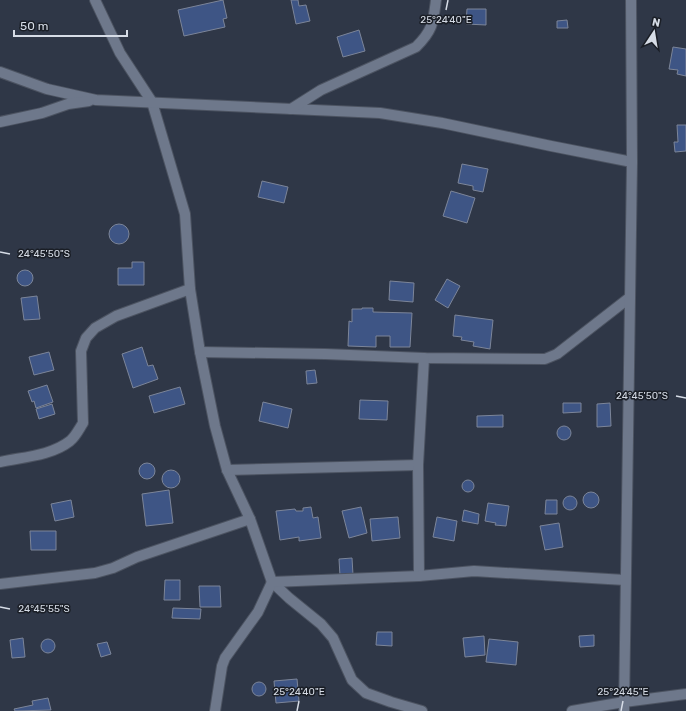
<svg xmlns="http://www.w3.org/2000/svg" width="686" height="711" font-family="Rubik,sans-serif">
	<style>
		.building { fill: #3e5585; stroke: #7c8599 }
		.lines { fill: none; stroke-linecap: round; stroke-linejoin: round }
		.street-casing { stroke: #4c5361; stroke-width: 12 }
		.street { stroke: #6e788b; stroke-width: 10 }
		.ticks { fill: none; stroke: #d6dce6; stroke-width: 1.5 }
		.ticks-label { font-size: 10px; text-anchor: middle; fill: #d6dce6; stroke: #1a1e26; stroke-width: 3; stroke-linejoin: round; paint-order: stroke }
	</style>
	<rect width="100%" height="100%" fill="#2f3747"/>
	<g class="building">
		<path d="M223 0 227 18 223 19 225 27 184 36 178 10Z"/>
		<path d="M291 0H298L299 6 306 5 310 21 296 24Z"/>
		<path d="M467 9H486V25L466 24Z"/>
		<path d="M567 20 568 28H557V21Z"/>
		<path d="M359 30 365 51 343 57 337 37Z"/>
		<path d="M673 47 686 49V76L677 74 678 70 669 69Z"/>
		<path d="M677 125H686V151L675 152 674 142H678Z"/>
		<path d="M462 164 488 169 483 192 473 190V186L458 183Z"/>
		<path d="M262 181 288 187 284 203 258 197Z"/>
		<path d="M451 191 475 198 467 223 443 216Z"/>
		<circle cx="119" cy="234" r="10"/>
		<path d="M132 262H144V285H118V268H132Z"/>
		<circle cx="25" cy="278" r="8"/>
		<path d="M447 279 460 286 448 308 435 300Z"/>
		<path d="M390 281 414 283 413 302 389 300Z"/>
		<path d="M37 296 40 319 24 320 21 298Z"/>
		<path d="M362 308H373V312L412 313 410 347H390V336H376V347L348 346 349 321 352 322V309H362Z"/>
		<path d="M455 315 493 320 490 349 473 346 474 342 461 340 462 337 453 336Z"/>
		<path d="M142 347 148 366 153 365 158 379 133 388 122 354Z"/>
		<path d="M49 352 54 370 34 375 29 357Z"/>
		<path d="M315 370 317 383 307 384 306 371Z"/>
		<path d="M47 385 53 402 36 408 34 401 32 402 28 391Z"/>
		<path d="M180 387 185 404 154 413 149 396Z"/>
		<path d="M360 400 388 401 387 420 359 419Z"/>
		<path d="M263 402 292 409 288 428 259 421Z"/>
		<path d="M563 403H581V412L563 413Z"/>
		<path d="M610 403 611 426 597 427V404Z"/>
		<path d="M52 404 55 414 39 419 36 409Z"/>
		<path d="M503 415V427H477V416Z"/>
		<circle cx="564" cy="433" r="7"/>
		<circle cx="147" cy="471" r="8"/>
		<circle cx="171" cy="479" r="9"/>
		<circle cx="468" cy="486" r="6"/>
		<path d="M169 490 173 523 146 526 142 494Z"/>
		<circle cx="591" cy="500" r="8"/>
		<circle cx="570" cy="503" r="7"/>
		<path d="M71 500 74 517 55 521 51 504Z"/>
		<path d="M546 500H557V514H545Z"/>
		<path d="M488 503 509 506 506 526 495 525 496 523 485 521Z"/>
		<path d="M311 507 313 518 318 517 321 538 299 541V537L280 540 276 511 295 509 296 511H303V508Z"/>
		<path d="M361 507 367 533 349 538 342 511Z"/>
		<path d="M464 510 479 514 478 524 462 521Z"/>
		<path d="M398 517 400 538 372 541 370 519Z"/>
		<path d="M437 517 457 521 454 541 433 537Z"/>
		<path d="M559 523 563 547 545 550 540 526Z"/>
		<path d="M30 531H56V550H31Z"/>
		<path d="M352 558 353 575 340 576 339 559Z"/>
		<path d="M165 580H180V600H164Z"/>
		<path d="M199 586H220L221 607H200Z"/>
		<path d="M173 608 201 609 200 619 172 618Z"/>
		<path d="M377 632H392V646L376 645Z"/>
		<path d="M594 635V646L580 647 579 636Z"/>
		<path d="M484 636 485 655 465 657 463 638Z"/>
		<path d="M23 638 25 657 12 658 10 640Z"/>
		<path d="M489 639 518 642 516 665 486 662Z"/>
		<circle cx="48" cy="646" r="7"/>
		<path d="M107 642 111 654 101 657 97 644Z"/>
		<path d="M297 679 299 701 276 703 274 681Z"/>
		<circle cx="259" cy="689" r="7"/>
		<path d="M48 698 51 710 15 711 14 709 33 705 32 701Z"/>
	</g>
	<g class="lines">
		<defs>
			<g id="street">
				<path d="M95 0 120 53 152 102 185 214 190 289 200 352 215 426 227 470 250 519 272 582 289 598 321 624 333 638 352 680 366 693 391 702 422 711"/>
				<path d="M0 72 47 89 96 100 380 113 442 123 551 146 632 162"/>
				<path d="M291 109 321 90 416 47C433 30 433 23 436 0"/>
				<path d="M0 122 42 113 68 104 89 101"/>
				<path d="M200 352 325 354 424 358 545 359 557 354 629 298"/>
				<path d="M0 462C22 457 51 456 70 441 76 436 79 429 83 423L81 351 86 338 95 328 116 316 190 289"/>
				<path d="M227 470 418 465"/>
				<path d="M419 576 418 465 424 358"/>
				<path d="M0 584 95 573 113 568 137 557 250 519"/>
				<path d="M215 711 222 666 225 658 258 612 272 582 419 576 474 571 625 580"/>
				<path d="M572 711 624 702 686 694"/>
				<path d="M624 711 632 162 631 0"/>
			</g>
		</defs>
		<use href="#street" class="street-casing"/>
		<use href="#street" class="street"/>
	</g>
	<path class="ticks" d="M446 10 448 0M0 252 10 254M676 396 686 398M0 607 10 609M297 711 299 701M621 711 623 701"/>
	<g class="ticks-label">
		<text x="446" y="23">25°24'40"E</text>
		<text x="44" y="257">24°45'50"S</text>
		<text x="642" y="399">24°45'50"S</text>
		<text x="44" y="612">24°45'55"S</text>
		<text x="299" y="695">25°24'40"E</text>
		<text x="623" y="695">25°24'45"E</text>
	</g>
	<g transform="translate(654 32) rotate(12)" stroke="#1a1e26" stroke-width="3" paint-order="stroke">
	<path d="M0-3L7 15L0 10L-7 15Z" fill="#d6dce6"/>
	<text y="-6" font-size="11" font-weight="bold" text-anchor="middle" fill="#d6dce6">N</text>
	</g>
	<path d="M14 30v6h113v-6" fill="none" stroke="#d6dce6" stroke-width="2"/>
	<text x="20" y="30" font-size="12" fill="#d6dce6" stroke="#1a1e26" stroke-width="3" paint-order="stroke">50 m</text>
</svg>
